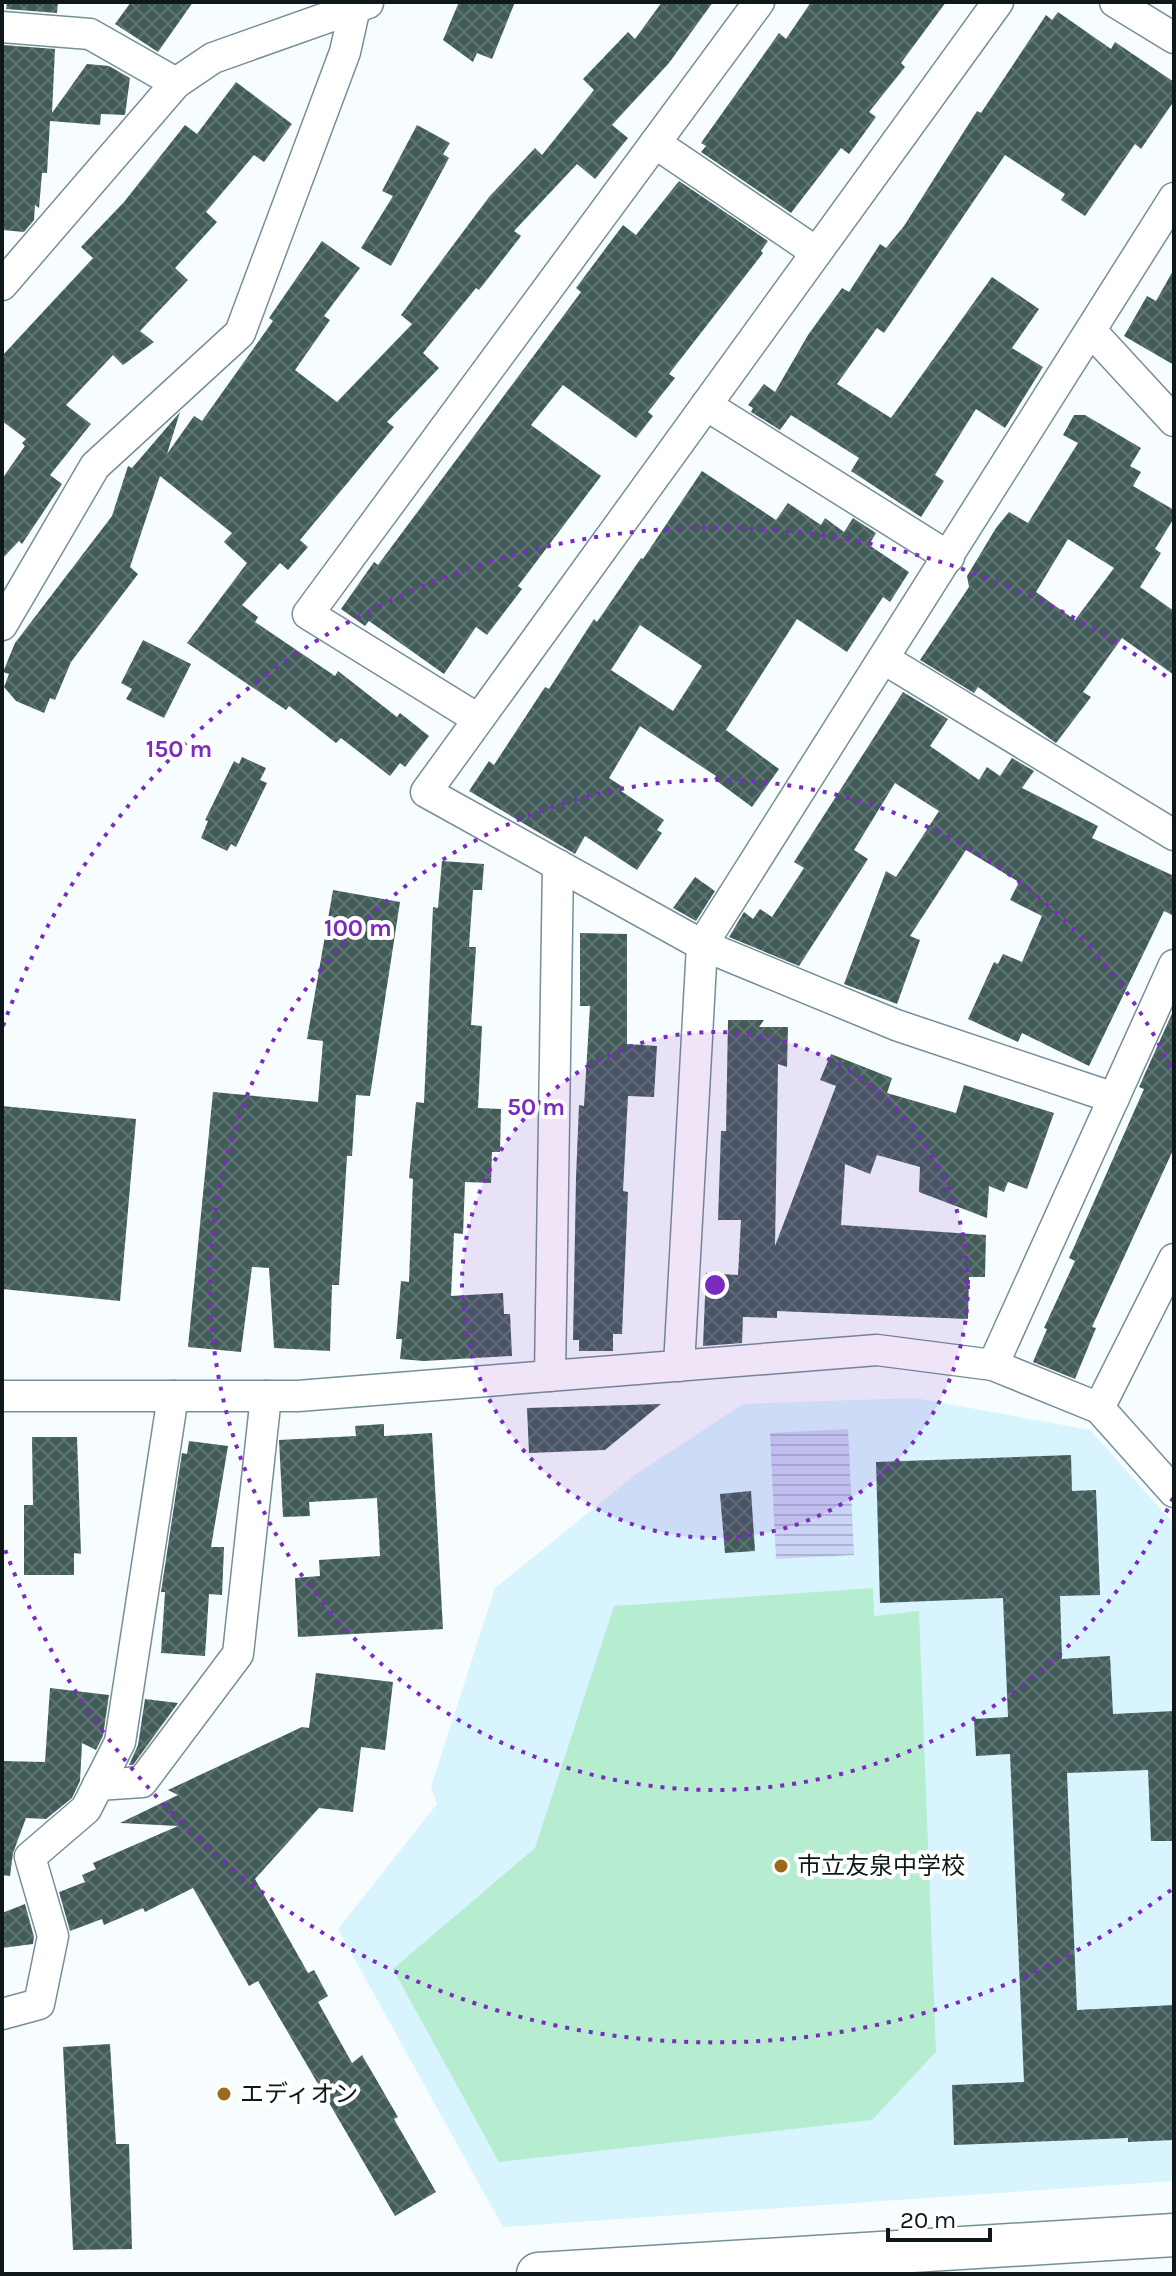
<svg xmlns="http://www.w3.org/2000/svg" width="1176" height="2276" font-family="Karla,'Noto Sans JP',sans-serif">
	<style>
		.built { fill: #d8f4fe }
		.park { fill: #b6edd0 }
		.water { fill: url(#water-rules) }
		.building { fill: url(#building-cross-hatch); fill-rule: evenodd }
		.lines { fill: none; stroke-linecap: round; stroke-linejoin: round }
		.street-casing { stroke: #768f97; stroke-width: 33 }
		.secondary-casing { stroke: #768f97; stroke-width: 45 }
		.street { stroke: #fff; stroke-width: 30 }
		.secondary { stroke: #fff; stroke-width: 42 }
		.ring { fill: none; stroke: #7b2cbf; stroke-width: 4; stroke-dasharray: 4 8 }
		.poi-dot { fill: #986a19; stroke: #fff; stroke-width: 3 }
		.labels { text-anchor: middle; stroke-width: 8; stroke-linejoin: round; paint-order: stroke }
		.poi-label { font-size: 24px; fill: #0e181b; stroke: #fff; text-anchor: start }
		.centre { fill: #7b2cbf; stroke: #fff; stroke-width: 4 }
		.ring-label { font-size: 24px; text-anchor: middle; font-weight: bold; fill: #7b2cbf; stroke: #fff; stroke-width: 8; stroke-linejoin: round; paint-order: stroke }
	</style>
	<defs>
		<pattern id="water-rules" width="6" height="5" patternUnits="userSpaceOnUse" patternTransform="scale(2)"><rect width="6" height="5" fill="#cbd3f6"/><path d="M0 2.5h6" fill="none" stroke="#adb4d2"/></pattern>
		<pattern id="building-cross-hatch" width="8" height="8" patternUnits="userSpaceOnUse" patternTransform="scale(2)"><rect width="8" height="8" fill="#425c5a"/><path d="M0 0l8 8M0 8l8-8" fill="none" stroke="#5f7472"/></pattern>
	</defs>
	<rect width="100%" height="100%" fill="#f7fcfe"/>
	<path class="built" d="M915 1398 1090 1430 1174 1524V2181L503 2227 338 1929 437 1804 431 1787 495 1588 635 1475 743 1404Z"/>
	<path class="park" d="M873 1588 874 1616 919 1611 936 2052 872 2120 499 2162 393 1969 535 1848 614 1606Z"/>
	<path class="water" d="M848 1429 854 1555 776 1559 770 1433Z"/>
	<g class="building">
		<path d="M7 2H58L57 13 6 9Z"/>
		<path d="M131 2H193L158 52 115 24Z"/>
		<path d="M459 2H515L492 59 477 53 473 62 443 40Z"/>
		<path d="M662 2H713L669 63 612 125 628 138 595 179 577 164 514 231 521 236 479 290 476 288 423 353 439 368 387 422 394 427 300 540 308 547 288 570 280 563 242 605 258 617 255 622 335 676 338 671 397 717 400 713 429 736 405 767 400 763 390 776 341 738 336 743 289 706 286 710 187 643 247 563 224 542 232 533 160 476 130 567 138 574 71 662 55 700 50 698 44 713 16 701 4 687 9 674 3 672 15 643 112 516 128 466 132 468 180 412 167 454 194 416 202 421 273 321 269 318 322 241 360 268 324 316 330 320 295 370 337 402 412 324 401 315 489 197 535 148 542 155 594 90 583 79 628 32 635 39Z"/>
		<path d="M811 2H946L901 63 905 67 869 112 876 117 849 154 841 148 791 213 701 152 706 146 701 143 779 33 786 39Z"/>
		<path d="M1058 12 1111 49 1115 42 1174 82V101L1141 149 1135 144 1085 216 1061 200 1065 194 1005 155 884 333 877 328 837 384 891 418 992 277 1039 309 1012 348 1043 367 1005 428 976 409 935 475 944 481 921 517 851 471 859 458 791 415 780 430 751 412 753 408 748 405 764 384 775 392 808 335 842 288 849 292 880 244 886 248 904 226 977 111 981 113 1046 15 1052 20Z"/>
		<path d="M3 45 55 49 52 113 87 64 109 66 130 78 125 115 101 114 100 125 50 121 47 173H42L39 208 35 205 34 220 24 232 2 230Z"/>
		<path d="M236 82 292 124 264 162 254 155 206 212 217 222 175 268 188 280 140 331 154 342 123 365 113 355 66 405 91 424 50 475 62 484 22 544 19 541 2 559V479L25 446 22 443 26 439 2 421V356L93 258 81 247 124 202 185 125 197 134Z"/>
		<path d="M417 125 450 143 443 154 449 158 391 266 361 248 393 196 382 191Z"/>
		<path d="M679 181 768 241 761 251 763 253 669 374 675 378 648 412 653 416 636 438 563 385 531 425 601 476 518 586 522 589 487 635 476 627 444 674 369 621 365 626 341 609 374 562 378 565 581 292 576 288 623 225 636 235Z"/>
		<path d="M1174 269V365L1124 336 1147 296 1156 301Z"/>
		<path d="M1074 415H1085L1141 448 1130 466 1141 472 1133 486 1174 510V518L1155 549 1161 553 1140 587 1174 611V675L1122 638 1083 692 1091 697 1056 743 978 687 974 693 920 660 969 587 967 576 996 528 1009 512 1028 523 1078 443 1063 435ZM1068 539 1114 568 1075 620 1036 592Z"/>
		<path d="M702 471 776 520 788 503 821 525 825 518 844 532 853 518 876 533 869 545 909 572 890 602 883 597 847 652 797 619 726 730 779 769 752 807 714 779 716 776 640 726 609 778 623 787 621 791 664 820 657 830 662 833 637 870 585 836 575 854 469 791 489 761 494 765 545 687 549 689 594 619 597 622 641 558 643 559ZM640 625 702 666 673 711 611 670Z"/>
		<path d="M143 640 191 664 164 718 126 699 132 689 121 683Z"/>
		<path d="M903 692 948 719 930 746 979 780 987 767 1000 776 1012 758 1034 771 1022 788 1098 826 1092 838 1174 876V916L1164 911 1089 1066 1022 1033 1018 1042 968 1019 994 962 998 964 1003 954 1022 962 1042 916 1010 900 1019 882 966 850 910 936 920 940 897 1004 844 984 886 871 896 877 939 811 895 783 854 850 868 859 799 966 729 937 744 912 753 919 760 909 772 917 804 868 794 862Z"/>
		<path d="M242 757 266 768 260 780 267 783 236 847 231 844 227 851 201 838 208 821 205 820 234 761 239 764Z"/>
		<path d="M442 861 484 864 482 890H473L469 947H476L471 1025 482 1026 478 1108 501 1109 500 1152H492L491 1183 465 1182 463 1234 454 1233 451 1296 503 1293 504 1314H510L512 1356 424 1361 400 1359 402 1339H396L401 1281 409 1282 413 1179 409 1178 416 1102 424 1103 433 907 438 908Z"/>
		<path d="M695 877 715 891 696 921 673 908Z"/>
		<path d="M333 890 400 902 370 1096 356 1095 352 1156H347L339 1285H332L330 1351 274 1348 269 1268 252 1267 241 1352 188 1347 213 1092 318 1102 323 1041 307 1039Z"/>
		<path d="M580 933 627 934V1044L657 1046 654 1097 628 1096 623 1191 628 1192 622 1334H613V1351H579V1340H573L576 1178 579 1105 584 1106 590 1006H580Z"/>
		<path d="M1174 1009V1148L1092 1327 1096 1328 1075 1379 1033 1362 1047 1329 1044 1328 1075 1261 1069 1258 1144 1089 1139 1087Z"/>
		<path d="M728 1020H764L759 1027H788L787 1067 778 1064 775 1246 836 1086 820 1080 831 1054 892 1078 887 1093 956 1113 964 1085 1054 1113 1027 1189 1008 1182 1004 1192 989 1186 987 1218 919 1192 920 1167 877 1155 870 1174 845 1164 841 1225 986 1235 985 1277H969L968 1319 777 1311V1318L743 1317 742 1343 703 1346 706 1273 738 1275 741 1220H718L721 1131H726Z"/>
		<path d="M2 1106 136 1119 120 1301 2 1289Z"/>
		<path d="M661 1404 605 1450 529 1453 527 1408Z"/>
		<path d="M384 1424V1436L432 1433 443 1629 298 1637 295 1578 320 1576 319 1560 380 1556 377 1498 309 1502 310 1516 283 1517 279 1440 356 1436 355 1426Z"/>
		<path d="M32 1437H77L81 1554 74 1553V1575H24V1505H33Z"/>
		<path d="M189 1441 228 1446 211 1547H224L222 1595 209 1594 205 1656 161 1653 165 1592H161L182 1453 187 1454Z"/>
		<path d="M1071 1455 1072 1491 1096 1490 1100 1595 1060 1596 1062 1659 1110 1656 1113 1714 1174 1711V1841H1151L1148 1770 1067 1773 1077 2010 1174 2005V2140L1128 2142V2138L954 2145 952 2085 1024 2082 1010 1754 976 1756 974 1719 1008 1717 1003 1598 880 1603 876 1462Z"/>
		<path d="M751 1491 755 1551 725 1553 720 1494Z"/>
		<path d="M316 1673 393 1682 385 1750 361 1747 353 1812 319 1808 255 1879 308 1973 314 1970 328 1996 318 2002 352 2063 362 2055 398 2117 394 2119 436 2192 395 2216 258 1981 249 1986 193 1888 145 1912 143 1908 104 1925 102 1919 70 1931 59 1892 85 1882 82 1875 96 1869 93 1863 178 1826 120 1823 178 1795 168 1790 302 1727 309 1728Z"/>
		<path d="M50 1688 109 1695 103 1736 96 1750 82 1743 80 1781 72 1798 46 1819 26 1818 13 1853 10 1876 2 1875V1761L45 1762Z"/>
		<path d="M145 1699 178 1703 133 1765H129L138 1745Z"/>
		<path d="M25 1904 34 1937 33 1944 2 1948V1913Z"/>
		<path d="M110 2044 116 2144H129L132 2249 73 2250 63 2047Z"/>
	</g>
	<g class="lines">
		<defs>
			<g id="street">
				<path d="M998 2 426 792 702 945 896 1025 1114 1098"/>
				<path d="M1115 2 1174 38"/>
				<path d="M2 27 90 34 176 83"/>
				<path d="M655 143 816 252"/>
				<path d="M2 285 176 83 213 58 368 3"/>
				<path d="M1092 332 1174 421"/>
				<path d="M706 405 949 557"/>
				<path d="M2 625 95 466 240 333 345 52 355 7 348 2"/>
				<path d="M884 659 1174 835"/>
				<path d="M478 719 308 614 759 2"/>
				<path d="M1174 1259 1099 1408 1174 1492"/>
				<path d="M993 1365 1174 965"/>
				<path d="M679 1366 702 945 1174 198"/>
				<path d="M550 1376 558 865"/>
				<path d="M2 1396H298L877 1350 993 1365 1099 1408"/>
				<path d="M98 1785 142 1782 238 1654 266 1396"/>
				<path d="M2 2014 39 2004 53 1936 30 1857 86 1809 120 1742 173 1396"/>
			</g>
			<path id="secondary" d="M538 2274 1174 2235"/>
		</defs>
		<use href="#street" class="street-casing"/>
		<use href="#secondary" class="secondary-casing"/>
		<use href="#street" class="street"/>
		<use href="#secondary" class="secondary"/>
	</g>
	<circle cx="715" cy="1285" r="253" fill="#7b2cbf" fill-opacity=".12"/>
	<g class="ring">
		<circle cx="715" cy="1285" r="253"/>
		<path d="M1173 1498A505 505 0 1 1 1173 1072"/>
		<path d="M1171 1890A758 758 0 0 1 3 1544M3 1026A758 758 0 0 1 1171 680"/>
	</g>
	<g class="poi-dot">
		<circle cx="781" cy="1866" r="8"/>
		<circle cx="224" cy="2094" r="8"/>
	</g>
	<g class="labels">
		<g class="poi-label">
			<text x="797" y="1874">市立友泉中学校</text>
			<text x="240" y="2102">エディオン</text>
		</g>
	</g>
	<circle cx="715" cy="1285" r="12" class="centre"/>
	<g class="ring-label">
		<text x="179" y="757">150 m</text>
		<text x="358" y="936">100 m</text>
		<text x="536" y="1115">50 m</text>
	</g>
	<rect width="1176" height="2276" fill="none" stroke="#0e181b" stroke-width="8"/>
	<path d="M888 2228v12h102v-12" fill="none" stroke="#0e181b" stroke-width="4"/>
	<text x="900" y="2228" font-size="24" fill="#0e181b" stroke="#ffffff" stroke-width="6" paint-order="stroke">20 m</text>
</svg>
